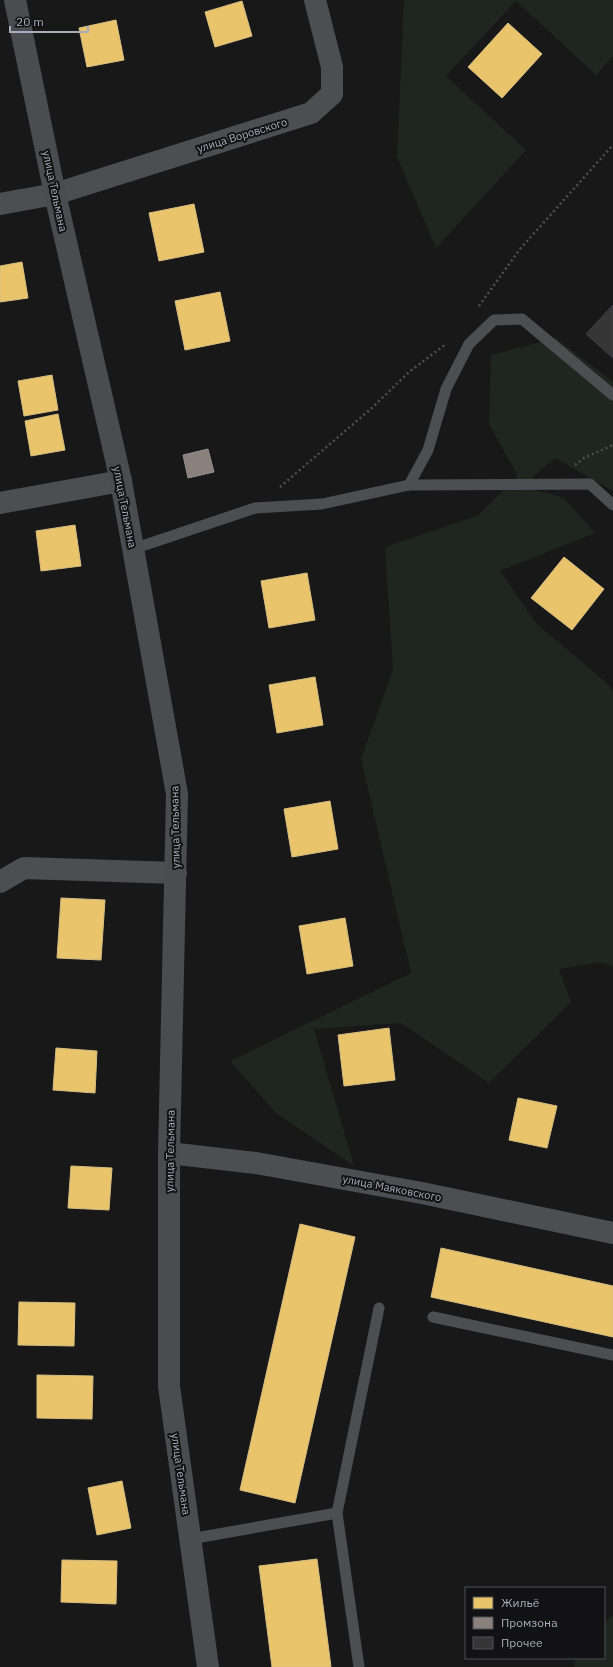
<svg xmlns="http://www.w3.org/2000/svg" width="613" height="1667" font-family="'IBM Plex Sans',sans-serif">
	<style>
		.green { fill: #1e261f }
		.homes { fill: #e9c46a; stroke: #d6bd82 }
		.industry { fill: #8a817c; stroke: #938e8f }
		.building { fill: #363637; stroke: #404144 }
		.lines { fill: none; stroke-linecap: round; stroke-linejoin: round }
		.path { stroke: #4e4f53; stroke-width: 2.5; stroke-dasharray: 2 3; stroke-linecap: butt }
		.lane { stroke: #4c4e51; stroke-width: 11 }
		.street { stroke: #4c4e51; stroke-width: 22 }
		.secondary { stroke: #4b4c50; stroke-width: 22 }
		.labels { text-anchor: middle; stroke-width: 4; stroke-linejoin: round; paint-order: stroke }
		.street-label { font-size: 11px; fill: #a9adba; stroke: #121214 }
	</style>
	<rect width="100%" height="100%" fill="#181818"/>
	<g class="green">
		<path d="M404 0H613V56L596 75 516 1 446 76 526 150 436 248 397 157Z"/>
		<path d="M556 338 613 382V491L555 458 522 486 564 498 595 533 500 571 537 624 608 684 613 691V966L601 962 559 969 571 1002 489 1083 401 1023 314 1029 354 1166 276 1113 230 1061 411 973 361 759 393 670 385 547 477 516 518 476 489 424 491 355Z"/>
		<path d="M613 1615V1667H574L576 1658H604V1623Z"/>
	</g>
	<g class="homes">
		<path d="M242 1 252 36 215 47 205 12Z"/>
		<path d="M116 20 124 60 87 67 79 28Z"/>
		<path d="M508 23 542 54 502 98 468 67Z"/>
		<path d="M194 204 204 252 159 261 149 213Z"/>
		<path d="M22 262 28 298 0 302V266Z"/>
		<path d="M220 292 230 341 185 350 175 301Z"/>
		<path d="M52 375 58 410 24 416 18 381Z"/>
		<path d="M58 414 65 450 31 456 25 421Z"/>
		<path d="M75 525 81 566 41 571 36 531Z"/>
		<path d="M564 557 604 589 572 630 531 598Z"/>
		<path d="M307 573 315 620 269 628 261 581Z"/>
		<path d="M315 677 323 725 277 733 269 685Z"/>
		<path d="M330 801 338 849 292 857 284 809Z"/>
		<path d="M61 898 105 900 101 960 57 958Z"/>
		<path d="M345 918 353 966 307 974 299 926Z"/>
		<path d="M389 1028 395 1080 344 1086 338 1035Z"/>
		<path d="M56 1048 97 1051 95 1093 53 1090Z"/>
		<path d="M518 1098 557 1106 547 1148 509 1140Z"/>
		<path d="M71 1166 112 1168 109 1210 68 1208Z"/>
		<path d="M300 1224 355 1237 295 1503 240 1490Z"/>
		<path d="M441 1248 613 1286V1337L431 1297Z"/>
		<path d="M19 1302 75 1303 74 1346 18 1345Z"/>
		<path d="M37 1375 93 1376 92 1419 37 1418Z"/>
		<path d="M122 1481 131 1528 97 1535 88 1488Z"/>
		<path d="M317 1559 331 1667H272L259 1566Z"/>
		<path d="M62 1560 117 1561 116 1604 61 1602Z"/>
	</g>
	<path class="industry" d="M208 449 214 472 188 478 183 455Z"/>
	<path class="building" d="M613 305V358L586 334Z"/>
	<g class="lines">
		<g class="path">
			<path d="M479 306 520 249 613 145"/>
			<path d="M575 465 584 458 613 445"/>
			<path d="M280 487 373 407 409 372 446 344"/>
		</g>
		<g class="lane">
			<path d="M409 485 428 450 446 389 469 344 494 320 522 319 613 395"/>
			<path d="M133 549 255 508 322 504 409 485 590 484 613 505"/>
			<path d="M433 1317 613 1355"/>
			<path d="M190 1539 337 1513"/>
			<path d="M359 1667 337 1513 379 1308"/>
		</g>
		<g class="street">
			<path d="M0 204 55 194 311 113 332 94V67L315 0"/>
			<path d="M0 503 121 481"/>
			<path d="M0 882 24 868 176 873"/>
			<path d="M169 1153 256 1163 422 1193 613 1233"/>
		</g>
		<path class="secondary" d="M15 0 55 194 121 481 177 794 169 1153V1386L208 1667"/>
	</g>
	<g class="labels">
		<g class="street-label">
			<text transform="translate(242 135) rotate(-17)" y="4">улица Воровского</text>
			<text transform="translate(55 191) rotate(78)" y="4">улица Тельмана</text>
			<text transform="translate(125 507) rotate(79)" y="4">улица Тельмана</text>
			<text transform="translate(175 827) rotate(-91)" y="4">улица Тельмана</text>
			<text transform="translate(170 1151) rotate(-89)" y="4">улица Тельмана</text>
			<text transform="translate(392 1188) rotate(11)" y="4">улица Маяковского</text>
			<text transform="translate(181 1474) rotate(82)" y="4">улица Тельмана</text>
		</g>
	</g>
	<rect x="465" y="1587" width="140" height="72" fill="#121214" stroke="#4e5056"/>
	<rect x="473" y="1597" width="20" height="12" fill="#e9c46a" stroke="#4e5056"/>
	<text x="501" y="1607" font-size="12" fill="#a9adba">Жильё</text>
	<rect x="473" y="1617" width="20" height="12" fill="#8a817c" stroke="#4e5056"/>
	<text x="501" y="1627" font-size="12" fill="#a9adba">Промзона</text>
	<rect x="473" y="1637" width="20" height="12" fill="#363637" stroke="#4e5056"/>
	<text x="501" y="1647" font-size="12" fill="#a9adba">Прочее</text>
	<path d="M10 26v6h78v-6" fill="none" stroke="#a9adba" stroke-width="2"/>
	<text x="16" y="26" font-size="12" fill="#a9adba" stroke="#121214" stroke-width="3" paint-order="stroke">20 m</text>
</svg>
